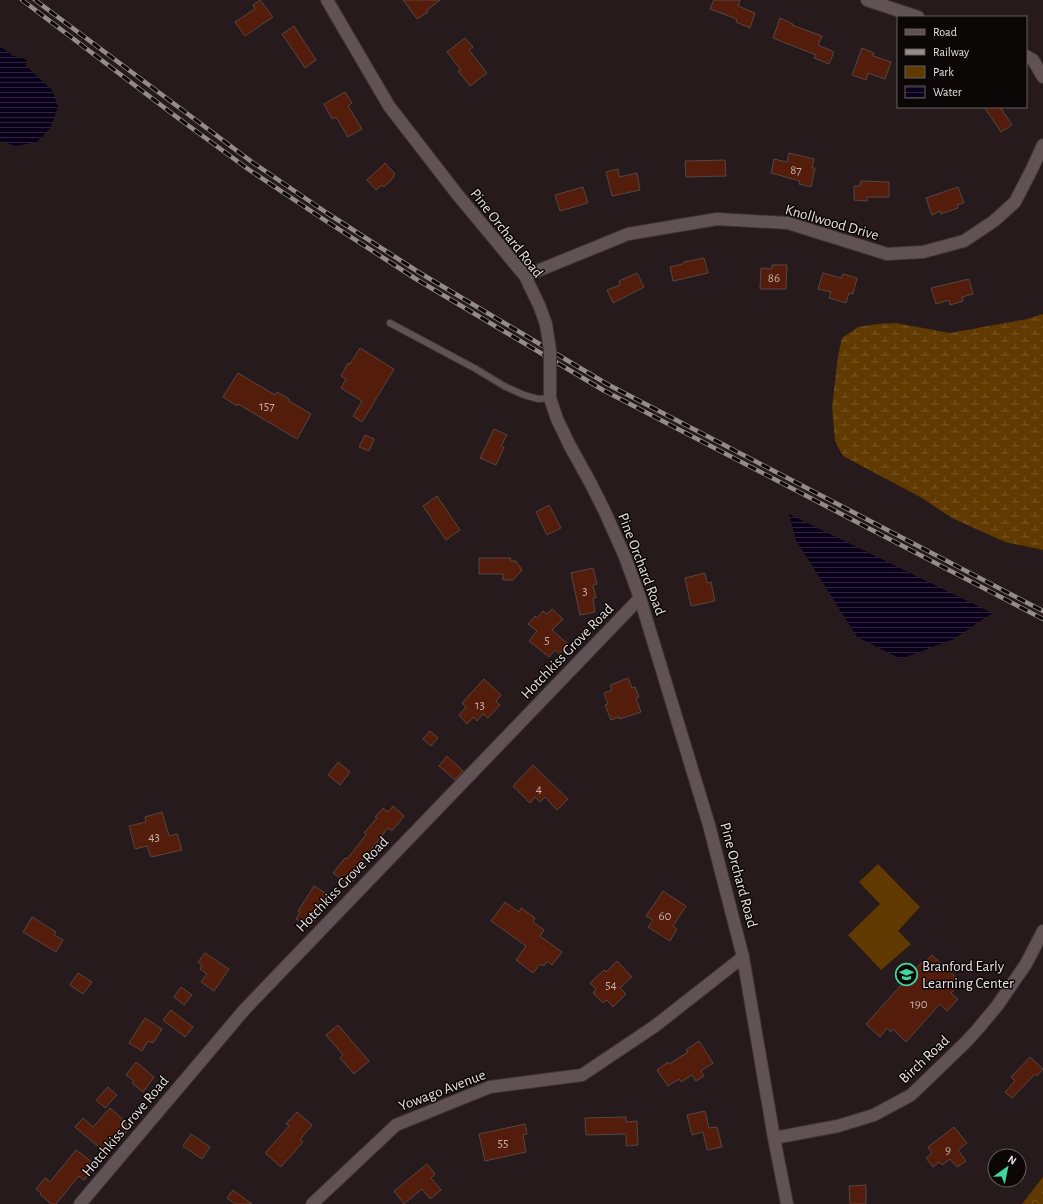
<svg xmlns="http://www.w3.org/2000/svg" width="1043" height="1204" font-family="'Alegreya Sans',sans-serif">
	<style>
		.green { fill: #603a00 }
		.wetland { fill: url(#wetland-marsh) }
		.park { fill: url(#park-crowns) }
		.water { fill: url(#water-rules) }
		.building { fill: #541c0a; stroke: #544743 }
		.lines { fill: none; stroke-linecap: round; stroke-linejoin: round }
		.service-casing { stroke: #3f3537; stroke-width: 8 }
		.minor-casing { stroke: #3f3537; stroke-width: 14 }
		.tertiary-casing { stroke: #3f3537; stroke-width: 14 }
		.service { stroke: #615255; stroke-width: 6 }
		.minor { stroke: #615255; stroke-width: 12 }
		.tertiary { stroke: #615255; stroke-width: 12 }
		.rail-casing { stroke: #958a8c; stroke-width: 4.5 }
		.rail { stroke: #0b0707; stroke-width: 3; stroke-dasharray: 9; stroke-linecap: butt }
		.tertiary-bridge-casing { stroke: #3f3537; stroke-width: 14; stroke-linecap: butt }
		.tertiary-bridge { stroke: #615255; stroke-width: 12 }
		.labels { text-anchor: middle; stroke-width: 3; stroke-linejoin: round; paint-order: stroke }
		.number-label { font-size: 13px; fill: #c4b0ac }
		.street-label { font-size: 15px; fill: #eae1e2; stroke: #0b0707 }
		.poi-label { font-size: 15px; fill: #eae1e2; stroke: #0b0707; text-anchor: start }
	</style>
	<defs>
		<pattern id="wetland-marsh" width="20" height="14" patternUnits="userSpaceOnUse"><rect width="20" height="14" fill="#603a00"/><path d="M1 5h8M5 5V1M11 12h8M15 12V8" fill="none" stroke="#775625"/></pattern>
		<pattern id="park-crowns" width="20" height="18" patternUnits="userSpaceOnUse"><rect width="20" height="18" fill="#603a00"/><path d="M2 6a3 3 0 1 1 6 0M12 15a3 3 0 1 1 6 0" fill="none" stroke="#775625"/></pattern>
		<pattern id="water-rules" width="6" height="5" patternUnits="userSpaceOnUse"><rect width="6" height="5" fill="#0b001b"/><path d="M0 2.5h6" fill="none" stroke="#2f253c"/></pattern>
	</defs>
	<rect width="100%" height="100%" fill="#261a1c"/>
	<path class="green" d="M878 864 920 907 898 931 911 944 881 970 848 935 880 904 859 882Z"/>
	<path class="wetland" d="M1043 314V550L1005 542 952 518 922 498 843 456 835 441 832 407 838 356 842 338 858 327 878 324 896 323 950 333 1027 319Z"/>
	<path class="park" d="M1043 1177V1204H1022Z"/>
	<g class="water">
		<path d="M0 46 13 56 25 59 27 62 26 66 52 90 58 106 51 127 37 142 16 146 0 141Z"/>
		<path d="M789 514 992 613 954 639 901 659 857 637 796 540Z"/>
	</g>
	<g class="building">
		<path d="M260 0 273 17 245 36 235 22 255 9 253 5Z"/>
		<path d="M403 0H440L427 10 428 12 417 19Z"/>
		<path d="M714 0H740L738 6 755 13 750 28 736 22 737 19 710 9Z"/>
		<path d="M780 18 793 24 792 25 822 36 818 45 834 52 829 64 814 58 816 55 773 38Z"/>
		<path d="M294 26 316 60 305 68 282 34Z"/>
		<path d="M465 38 473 47 469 50 487 73 470 86 458 71 461 70 447 52Z"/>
		<path d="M862 48 874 53 873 56 891 62 885 79 868 73 866 80 852 75Z"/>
		<path d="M345 92 352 103 348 106 362 129 348 137 336 117 332 119 324 104Z"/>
		<path d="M984 107H1000L1012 125 1001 132Z"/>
		<path d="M789 153 814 159 812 168H815L811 187 799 184 800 181 771 173 774 159 787 162Z"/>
		<path d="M725 160 726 176 686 177 685 161Z"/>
		<path d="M385 163 395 174 393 176 394 177 384 187 382 185 376 190 367 180Z"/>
		<path d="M618 169 619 177 637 173 640 190 612 196 606 172Z"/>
		<path d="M861 181 889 182V197H867V201L854 200V186H860Z"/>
		<path d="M583 187 588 203 560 211 555 195Z"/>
		<path d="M958 187 964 203 957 205 958 208 941 214 940 211 932 215 926 198Z"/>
		<path d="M704 258 708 273 673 281 670 267 683 264 684 262Z"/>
		<path d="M772 265H787L786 289H760L761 268 772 269Z"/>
		<path d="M637 273 644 287 613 303 607 290 620 285 619 281Z"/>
		<path d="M823 273 841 278 843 274 857 278 853 294 849 293 846 303 829 298 831 292 818 289Z"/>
		<path d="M969 279 973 294 962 297 963 301 950 305 949 300 936 304 931 288Z"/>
		<path d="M360 348 394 369 362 422 353 416 362 401 341 388 346 379 341 376 348 363 350 364Z"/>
		<path d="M238 373 275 395 277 392 289 399V401L311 414 297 439 238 404 237 406 223 397Z"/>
		<path d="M494 429 507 435 501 446 504 447 496 465 480 458Z"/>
		<path d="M365 435 374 439 369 451 359 447Z"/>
		<path d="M437 496 460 530 446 540 423 506Z"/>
		<path d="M549 505 561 528 547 535 536 512Z"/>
		<path d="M479 558H511L510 561H516L522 570 513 580H503V574H479Z"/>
		<path d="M593 568 597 584 593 585 596 598H593L595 612 580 615 571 573Z"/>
		<path d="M705 573 707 583 711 582 715 601 691 606 685 578Z"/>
		<path d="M552 609 563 619 552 630 568 644 560 654 555 650 549 657 529 641 537 631 528 624 535 616 537 618 543 611 547 614Z"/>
		<path d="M628 678 632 688 635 687 639 697 636 698 641 712 620 719 619 717 611 720 605 705 608 704 604 693 612 690 610 685Z"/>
		<path d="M484 679 501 695 496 701 500 705 488 718 483 714 477 721 474 717 467 724 459 715 466 707 462 703Z"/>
		<path d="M430 731 438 738 431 746 423 739Z"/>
		<path d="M447 756 463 771 455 780 439 766Z"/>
		<path d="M338 762 350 772 340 785 328 775Z"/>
		<path d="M533 765 568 799 557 810 545 797 540 802 535 797 530 803 513 786Z"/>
		<path d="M393 806 404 816 392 831 388 828 357 867 359 869 357 870 359 872 352 882 349 880 347 883 333 873 345 858 347 859 366 835 364 833 377 818 375 817 383 808 388 812Z"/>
		<path d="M162 812 169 836 177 834 182 850 151 857 147 846 135 849 129 826 146 822 145 817Z"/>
		<path d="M314 886 330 896 314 921 313 920 309 926 296 919 300 912 298 911Z"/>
		<path d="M663 891 686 906 673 926 677 929 670 941 648 927 653 920 646 916Z"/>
		<path d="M505 902 519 912 521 908 535 918 533 922 544 930 540 936 562 952 552 965 547 961 544 966 540 964 533 973 516 960 526 946 491 921Z"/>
		<path d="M32 917 56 932 54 935 63 940 56 952 23 932Z"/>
		<path d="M205 953 229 969 214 991 201 982 207 974 200 969 202 965 198 962Z"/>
		<path d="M932 955 961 982 951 993 958 999 947 1011 940 1004 906 1042 893 1029 891 1032 887 1028 880 1037 866 1024 923 961 925 962Z"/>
		<path d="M617 961 632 977 620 988 626 994 613 1007 607 1000 603 1003 593 993 596 989 590 983 604 970 606 972Z"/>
		<path d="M78 973 92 982 83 994 70 985Z"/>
		<path d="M181 987 192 995 184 1005 174 997Z"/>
		<path d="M171 1010 193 1027 185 1037 163 1020Z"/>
		<path d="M145 1018 162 1029 153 1043 148 1041 142 1051 129 1043Z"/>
		<path d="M338 1025 369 1061 354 1074 340 1058 343 1055 326 1035Z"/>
		<path d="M699 1041 713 1063 701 1071 704 1076 696 1081 692 1075 681 1082 679 1079 668 1086 657 1070 668 1062 669 1064 688 1052 686 1050Z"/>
		<path d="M1030 1057 1043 1069 1037 1076 1035 1074 1012 1098 1005 1092 1015 1081 1011 1077Z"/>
		<path d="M136 1062 154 1077 143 1092 132 1083 134 1081 126 1075Z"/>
		<path d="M108 1087 117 1095 105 1108 96 1100Z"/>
		<path d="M110 1108 128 1124 125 1126 129 1129 107 1154 75 1127 83 1118 93 1127Z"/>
		<path d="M705 1111 709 1128 717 1127 722 1147 707 1150 703 1132 692 1135 687 1115Z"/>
		<path d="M297 1112 312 1125 300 1140 303 1142 281 1167 265 1153 289 1126 286 1124Z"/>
		<path d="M626 1117V1122L637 1121 638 1145 626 1146V1134L586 1135 585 1118Z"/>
		<path d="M525 1124 527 1134 523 1135 526 1152 485 1161 479 1134Z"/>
		<path d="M954 1127 967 1143 958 1150 966 1161 957 1167 950 1159 942 1165 939 1162 933 1167 926 1158 932 1153 928 1147Z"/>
		<path d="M191 1134 210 1147 202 1159 183 1146Z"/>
		<path d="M76 1150 96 1165 84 1180 79 1176 56 1204H51L40 1194 41 1193 36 1189 45 1178 50 1182Z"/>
		<path d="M427 1164 435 1174 431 1178 441 1190 430 1199 422 1189 404 1204 394 1191Z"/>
		<path d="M866 1185V1204H850L849 1186Z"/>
		<path d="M233 1190 252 1204H235L227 1198Z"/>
	</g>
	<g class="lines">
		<defs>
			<path id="service" d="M390 323 476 369 504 386 524 395 538 399 550 398"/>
			<g id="minor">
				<path d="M867 0 918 17"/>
				<path d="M1026 56 1033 60 1043 77"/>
				<path d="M525 276 628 234 717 219 788 223 887 254 923 252 964 241 994 221 1015 202 1032 169 1043 145"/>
				<path d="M774 1138 838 1126 874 1115 911 1095 965 1043 977 1030 997 1006 1026 964 1043 931"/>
				<path d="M80 1204 245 1009 640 598"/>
				<path d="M312 1204 396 1125 490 1087 582 1075 655 1026 743 957"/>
			</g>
			<g id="tertiary">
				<path d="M327 0 389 106 457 194 525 276 539 305 546 324"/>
				<path d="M550 383V398L557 419 570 446 591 484 605 512 625 557 640 598 709 825 743 957 774 1138 787 1204"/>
			</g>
		</defs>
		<use href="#service" class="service-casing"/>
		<use href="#minor" class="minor-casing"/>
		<use href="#tertiary" class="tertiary-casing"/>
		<use href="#service" class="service"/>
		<use href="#minor" class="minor"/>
		<use href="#tertiary" class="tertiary"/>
		<defs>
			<g id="rail">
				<path d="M22 0 178 118 248 169 323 219 416 279 603 390 1043 619"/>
				<path d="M35 0 252 162 327 213 420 273 607 384 1043 611"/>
			</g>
		</defs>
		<use href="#rail" class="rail-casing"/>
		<use href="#rail" class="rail"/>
		<defs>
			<path id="tertiary-bridge" d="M546 324 550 350V383"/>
		</defs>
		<use href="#tertiary-bridge" class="tertiary-bridge-casing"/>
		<use href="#tertiary-bridge" class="tertiary-bridge"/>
	</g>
	<defs>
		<symbol id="school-ring" viewBox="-11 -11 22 22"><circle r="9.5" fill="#0b0707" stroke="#42d4a1" stroke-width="1.5"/><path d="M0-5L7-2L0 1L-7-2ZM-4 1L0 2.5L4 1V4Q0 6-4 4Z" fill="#42d4a1"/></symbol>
	</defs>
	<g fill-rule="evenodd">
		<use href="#school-ring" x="894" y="962" width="25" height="25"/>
	</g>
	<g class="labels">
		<g class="number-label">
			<text x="796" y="174">87</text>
			<text x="774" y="282">86</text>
			<text x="267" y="410">157</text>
			<text x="585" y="595">3</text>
			<text x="547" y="644">5</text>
			<text x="480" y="709">13</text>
			<text x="539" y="793">4</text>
			<text x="154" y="841">43</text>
			<text x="665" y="920">60</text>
			<text x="611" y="989">54</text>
			<text x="919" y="1008">190</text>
			<text x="503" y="1147">55</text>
			<text x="948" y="1154">9</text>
		</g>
		<g class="street-label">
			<text transform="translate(832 222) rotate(16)" y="5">Knollwood Drive</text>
			<text transform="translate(507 233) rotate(52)" y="5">Pine Orchard Road</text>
			<text transform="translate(642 564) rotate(69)" y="5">Pine Orchard Road</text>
			<text transform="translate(567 651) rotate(-46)" y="5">Hotchkiss Grove Road</text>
			<text transform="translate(739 875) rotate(75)" y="5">Pine Orchard Road</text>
			<text transform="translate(342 884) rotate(-46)" y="5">Hotchkiss Grove Road</text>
			<text transform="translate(924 1059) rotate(-43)" y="5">Birch Road</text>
			<text transform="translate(442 1090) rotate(-21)" y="5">Yowago Avenue</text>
			<text transform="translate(125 1126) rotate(-50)" y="5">Hotchkiss Grove Road</text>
		</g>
		<g class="poi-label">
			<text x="922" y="971">Branford Early<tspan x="922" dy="17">Learning Center</tspan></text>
		</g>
	</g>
	<rect x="897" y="16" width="130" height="92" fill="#0b0707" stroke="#645e5f"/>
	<rect x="905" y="29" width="20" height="6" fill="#615255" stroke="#645e5f"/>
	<text x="933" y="36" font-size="12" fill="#eae1e2">Road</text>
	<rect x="905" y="49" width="20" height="6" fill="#958a8c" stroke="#645e5f"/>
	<text x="933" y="56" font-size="12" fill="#eae1e2">Railway</text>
	<rect x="905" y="66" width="20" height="12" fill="#603a00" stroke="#645e5f"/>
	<text x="933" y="76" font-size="12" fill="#eae1e2">Park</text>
	<rect x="905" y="86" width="20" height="12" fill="url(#water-rules)" stroke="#645e5f"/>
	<text x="933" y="96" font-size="12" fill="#eae1e2">Water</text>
	<g transform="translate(1007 1168) rotate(33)"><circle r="19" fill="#0b0707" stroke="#645e5f"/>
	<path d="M0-3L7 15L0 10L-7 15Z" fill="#42d4a1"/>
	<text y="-6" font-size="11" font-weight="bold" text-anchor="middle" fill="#eae1e2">N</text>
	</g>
</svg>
